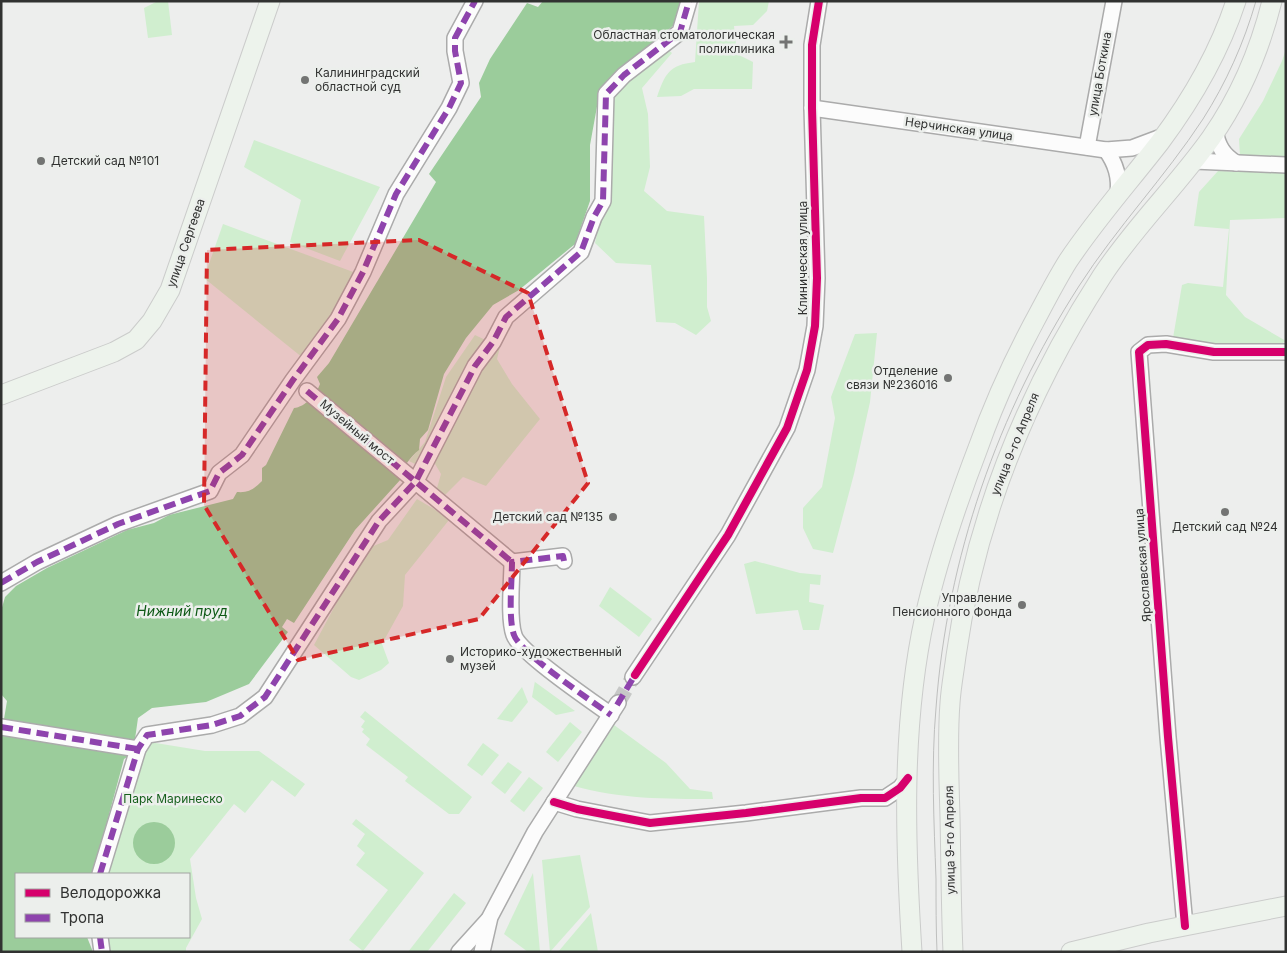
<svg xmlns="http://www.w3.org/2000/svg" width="1287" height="953" font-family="Inter,sans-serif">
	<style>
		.green { fill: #d0eecf }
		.water { fill: #9bcc9b }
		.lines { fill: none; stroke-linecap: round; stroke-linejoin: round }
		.minor-tunnel { stroke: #c7c8c7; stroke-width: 15; stroke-dasharray: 15 8; stroke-linecap: butt }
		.minor-casing { stroke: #ababab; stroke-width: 18 }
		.major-casing { stroke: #cbcccb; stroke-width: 21 }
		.minor { stroke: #fcfcfc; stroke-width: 15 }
		.major { stroke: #edf3ec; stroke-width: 19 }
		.tram { stroke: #bebfbe; stroke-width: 1 }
		.quiet { stroke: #8e44ad; stroke-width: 6; stroke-dasharray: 12 6; stroke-linecap: butt }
		.cycleway-casing { stroke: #ecefec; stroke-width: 11 }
		.cycleway { stroke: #d6006c; stroke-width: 8 }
		.marked { fill: #d62828; fill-opacity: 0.2; stroke: #d62828; stroke-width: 4; stroke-dasharray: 10 6; stroke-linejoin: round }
		.poi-dot { fill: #737473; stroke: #ecefec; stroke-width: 2 }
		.labels { text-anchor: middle; stroke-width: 5; stroke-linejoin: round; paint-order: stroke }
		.poi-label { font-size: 12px; fill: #313231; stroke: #ecefec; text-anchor: end }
		.street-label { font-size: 12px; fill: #313231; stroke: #ecefec }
		.park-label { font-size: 12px; fill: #17601d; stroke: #ecefec }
		.water-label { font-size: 14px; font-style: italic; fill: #0d5915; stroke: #ecefec }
	</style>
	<rect width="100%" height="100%" fill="#edeeed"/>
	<g class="green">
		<path d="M158 1H168L172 35 148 38 144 8Z"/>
		<path d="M699 1H769L767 11 753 25 734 26 737 54 753 62 752 89H694L681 96 657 97C665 74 669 65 695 62Z"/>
		<path d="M666 48 672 53 642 88 648 114 650 167 644 191 667 211 704 216 707 278V307L711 321 696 335 675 323 656 322 651 265 616 263 595 243 600 220 610 99Z"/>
		<path d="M1286 49V158L1240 156 1239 139 1263 101 1282 61Z"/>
		<path d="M254 140 380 187 340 261 290 242 301 200 244 167Z"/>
		<path d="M1218 171 1286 173V218L1230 220 1226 295 1245 317 1286 341 1278 346 1216 345 1173 338 1182 285 1188 283 1223 287 1229 229 1194 226 1199 192Z"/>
		<path d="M223 224 356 273 333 316 303 358 204 278Z"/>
		<path d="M877 333 870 402 854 474 833 553 813 549 803 528V508L822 487 835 418 831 397 855 334Z"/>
		<path d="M475 335 500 347 497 359 512 384 540 419 486 486 463 477 442 498 437 488 441 474 431 457 415 464 409 461 425 442 446 377Z"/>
		<path d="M417 499 434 509 449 520 405 575 403 606 382 644 389 663 381 670 359 680 351 677 314 645 346 585 371 547 388 540Z"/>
		<path d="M755 561 800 573 821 575 820 585 810 584 809 602 824 605 819 630H803L798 610 756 614 744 564Z"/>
		<path d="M610 587 652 619 639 637 599 606Z"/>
		<path d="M535 681V682L575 711 556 715 532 697Z"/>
		<path d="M522 687 528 702 512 722 497 719Z"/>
		<path d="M365 711 472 797 459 814H449L405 781 408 777 366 745 370 739 362 732 364 729 361 727 365 721 360 717Z"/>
		<path d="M570 722 582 732 558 762 546 752Z"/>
		<path d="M614 725 666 763 690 789 712 792 713 799C666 799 619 799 574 786Z"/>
		<path d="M137 740 205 751H259L305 784 295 797 272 780 245 813 234 804 190 859 196 898 202 919 186 948V952H98L96 937H189V874H98Z"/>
		<path d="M483 743 499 755 482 776 467 765Z"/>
		<path d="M508 762 522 772 505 794 491 783Z"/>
		<path d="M529 777 543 788 524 812 510 801Z"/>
		<path d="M356 819 424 873 363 951 349 940 388 890 356 865 365 853 357 846 365 834 352 824Z"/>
		<path d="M580 855 590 907 550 952 542 860Z"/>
		<path d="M533 873 540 952H528L504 934Z"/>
		<path d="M454 893 466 903 427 952H408Z"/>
		<path d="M591 913 598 952H558Z"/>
	</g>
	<g class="water">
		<path d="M543 1H681L676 23 600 90 590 145V201L575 244 519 290 493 305 466 338 444 374 428 430 420 439 419 450C411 456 401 469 401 479L355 530 294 623 287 619 282 627 288 632 249 684 206 702 152 708 138 718 133 753 124 759 93 874H16V937H87L93 952H1V737L7 701 1 694V611L5 597 16 586 47 568 127 530 154 523 169 515 233 499 237 492C249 493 254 489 262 481V468L266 465 294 408C305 407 316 395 320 384L317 377 329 363 436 182 429 174 481 97 479 83 490 59 527 3 538 7Z"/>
		<circle cx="154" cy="843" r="21"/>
	</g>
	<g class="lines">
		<path class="minor-tunnel" d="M618 703 633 677"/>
		<defs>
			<g id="minor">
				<path d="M812 108 1106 150 1132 148 1164 136"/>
				<path d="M1215 131C1218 146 1223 155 1236 163"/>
				<path d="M1087 147 1114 1"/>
				<path d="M1106 150C1116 164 1120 177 1118 194"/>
				<path d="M1194 161 1286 165"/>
				<path d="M307 391 512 562"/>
				<path d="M564 561 563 556 512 562C512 581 508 618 514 635 519 652 593 702 611 715"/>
				<path d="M1 583 37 562 118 524 210 491 219 473 242 455 293 380 338 319 363 272 396 194 449 108 461 83 455 51V38L475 1"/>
				<path d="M633 677 728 535 787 428 807 370 815 326 817 278 812 108V45L819 1"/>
				<path d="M1 727 138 749"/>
				<path d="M554 802 577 809 650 823 746 813 861 798H885L900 788 908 778"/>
				<path d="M100 874 138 749 147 735 212 725 240 716 265 697 379 521 416 481 475 366 493 342 506 317 581 252 594 217 603 201 606 94 624 75 680 32 689 1"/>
				<path d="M1185 926 1168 737 1139 352 1148 345 1166 344 1214 352H1286"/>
				<path d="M100 937 102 952"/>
				<path d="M459 952 488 920"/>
				<path d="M482 952 490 917 535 832 618 703"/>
			</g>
			<g id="major">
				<path d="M1 395 114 352 136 340 152 321 170 290 270 1"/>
				<path d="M912 952C905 841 901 725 925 616 938 558 957 503 978 448 995 400 1016 355 1040 311 1049 294 1058 277 1068 261 1096 219 1129 182 1160 142 1192 99 1219 53 1236 1"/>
				<path d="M953 952C951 907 951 862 950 817 949 779 947 741 950 703 951 687 954 672 956 656 975 520 1027 392 1102 276 1134 227 1177 186 1211 138 1239 98 1260 49 1272 1"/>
				<path d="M1071 952 1149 933 1286 906"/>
			</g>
		</defs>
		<use href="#minor" class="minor-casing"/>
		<use href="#major" class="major-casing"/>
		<use href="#minor" class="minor"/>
		<use href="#major" class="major"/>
		<path class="tram" d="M937 952C936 928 936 903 936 879 934 822 931 765 936 708 947 558 998 412 1079 286 1117 227 1165 177 1203 119 1226 83 1244 43 1256 1"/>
		<g class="quiet">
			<path d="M307 391 512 562"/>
			<path d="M564 561 563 556 512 562C512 581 508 618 514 635 519 652 593 702 611 715"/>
			<path d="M1 583 37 562 118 524 210 491 219 473 242 455 293 380 338 319 363 272 396 194 449 108 461 83 455 51V38L475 1"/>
			<path d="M617 705 635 675"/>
			<path d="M1 727 138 749"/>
			<path d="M100 874 138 749 147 735 212 725 240 716 265 697 379 521 416 481 475 366 493 342 506 317 581 252 594 217 603 201 606 94 624 75 680 32 689 1"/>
			<path d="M100 937 102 952"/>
		</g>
		<defs>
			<g id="cycleway">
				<path d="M635 675 728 535 787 428 807 370 815 326 817 278 812 108V45L819 1"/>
				<path d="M554 802 577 809 650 823 746 813 861 798H885L900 788 908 778"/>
				<path d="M1185 926 1168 737 1139 352 1148 345 1166 344 1214 352H1286"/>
			</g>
		</defs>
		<use href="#cycleway" class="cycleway-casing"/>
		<use href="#cycleway" class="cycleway"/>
	</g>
	<path class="marked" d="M419 240 528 293 588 483 479 619 298 660 204 505 207 250Z"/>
	<g class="poi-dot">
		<path d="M783.5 34.5h5v5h5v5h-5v5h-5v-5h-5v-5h5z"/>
		<circle cx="305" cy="80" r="5"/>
		<circle cx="41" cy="161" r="5"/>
		<circle cx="948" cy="378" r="5"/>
		<circle cx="1225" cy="512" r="5"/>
		<circle cx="613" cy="517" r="5"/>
		<circle cx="1022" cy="605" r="5"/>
		<circle cx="450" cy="659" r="5"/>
	</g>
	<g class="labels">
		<g class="poi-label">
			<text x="775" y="39">Областная стоматологическая<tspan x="775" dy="14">поликлиника</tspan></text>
			<text x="315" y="77" text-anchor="start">Калининградский<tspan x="315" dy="14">областной суд</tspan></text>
			<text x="51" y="165" text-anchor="start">Детский сад №101</text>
			<text x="938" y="375">Отделение<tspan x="938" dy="14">связи №236016</tspan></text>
			<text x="603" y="521">Детский сад №135</text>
			<text x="1225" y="531" text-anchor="middle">Детский сад №24</text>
			<text x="1012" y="602">Управление<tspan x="1012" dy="14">Пенсионного Фонда</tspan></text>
			<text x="460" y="656" text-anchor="start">Историко-художественный<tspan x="460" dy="14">музей</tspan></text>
		</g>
		<g class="street-label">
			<text transform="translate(1100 74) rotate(-80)" y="4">улица Боткина</text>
			<text transform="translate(959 129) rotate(8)" y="4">Нерчинская улица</text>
			<text transform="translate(186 243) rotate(-71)" y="4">улица Сергеева</text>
			<text transform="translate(803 258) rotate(-90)" y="4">Клиническая улица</text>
			<text transform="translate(357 432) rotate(40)" y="4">Музейный мост</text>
			<text transform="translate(1015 444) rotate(-68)" y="4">улица 9-го Апреля</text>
			<text transform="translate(1143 565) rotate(-94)" y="4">Ярославская улица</text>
			<text transform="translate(950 840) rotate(-91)" y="4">улица 9-го Апреля</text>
		</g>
		<g class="park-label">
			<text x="173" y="803">Парк Маринеско</text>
		</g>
		<g class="water-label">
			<text x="182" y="616">Нижний пруд</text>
		</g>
	</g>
	<rect width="1287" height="953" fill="none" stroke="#313231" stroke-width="5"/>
	<rect x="15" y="873" width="175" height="65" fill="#ecefec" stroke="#a1a3a1"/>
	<rect x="25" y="889" width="25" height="8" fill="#d6006c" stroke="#a1a3a1"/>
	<text x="60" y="898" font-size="15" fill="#313231">Велодорожка</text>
	<rect x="25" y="914" width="25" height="8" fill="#8e44ad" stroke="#a1a3a1"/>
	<text x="60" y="923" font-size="15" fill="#313231">Тропа</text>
</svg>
